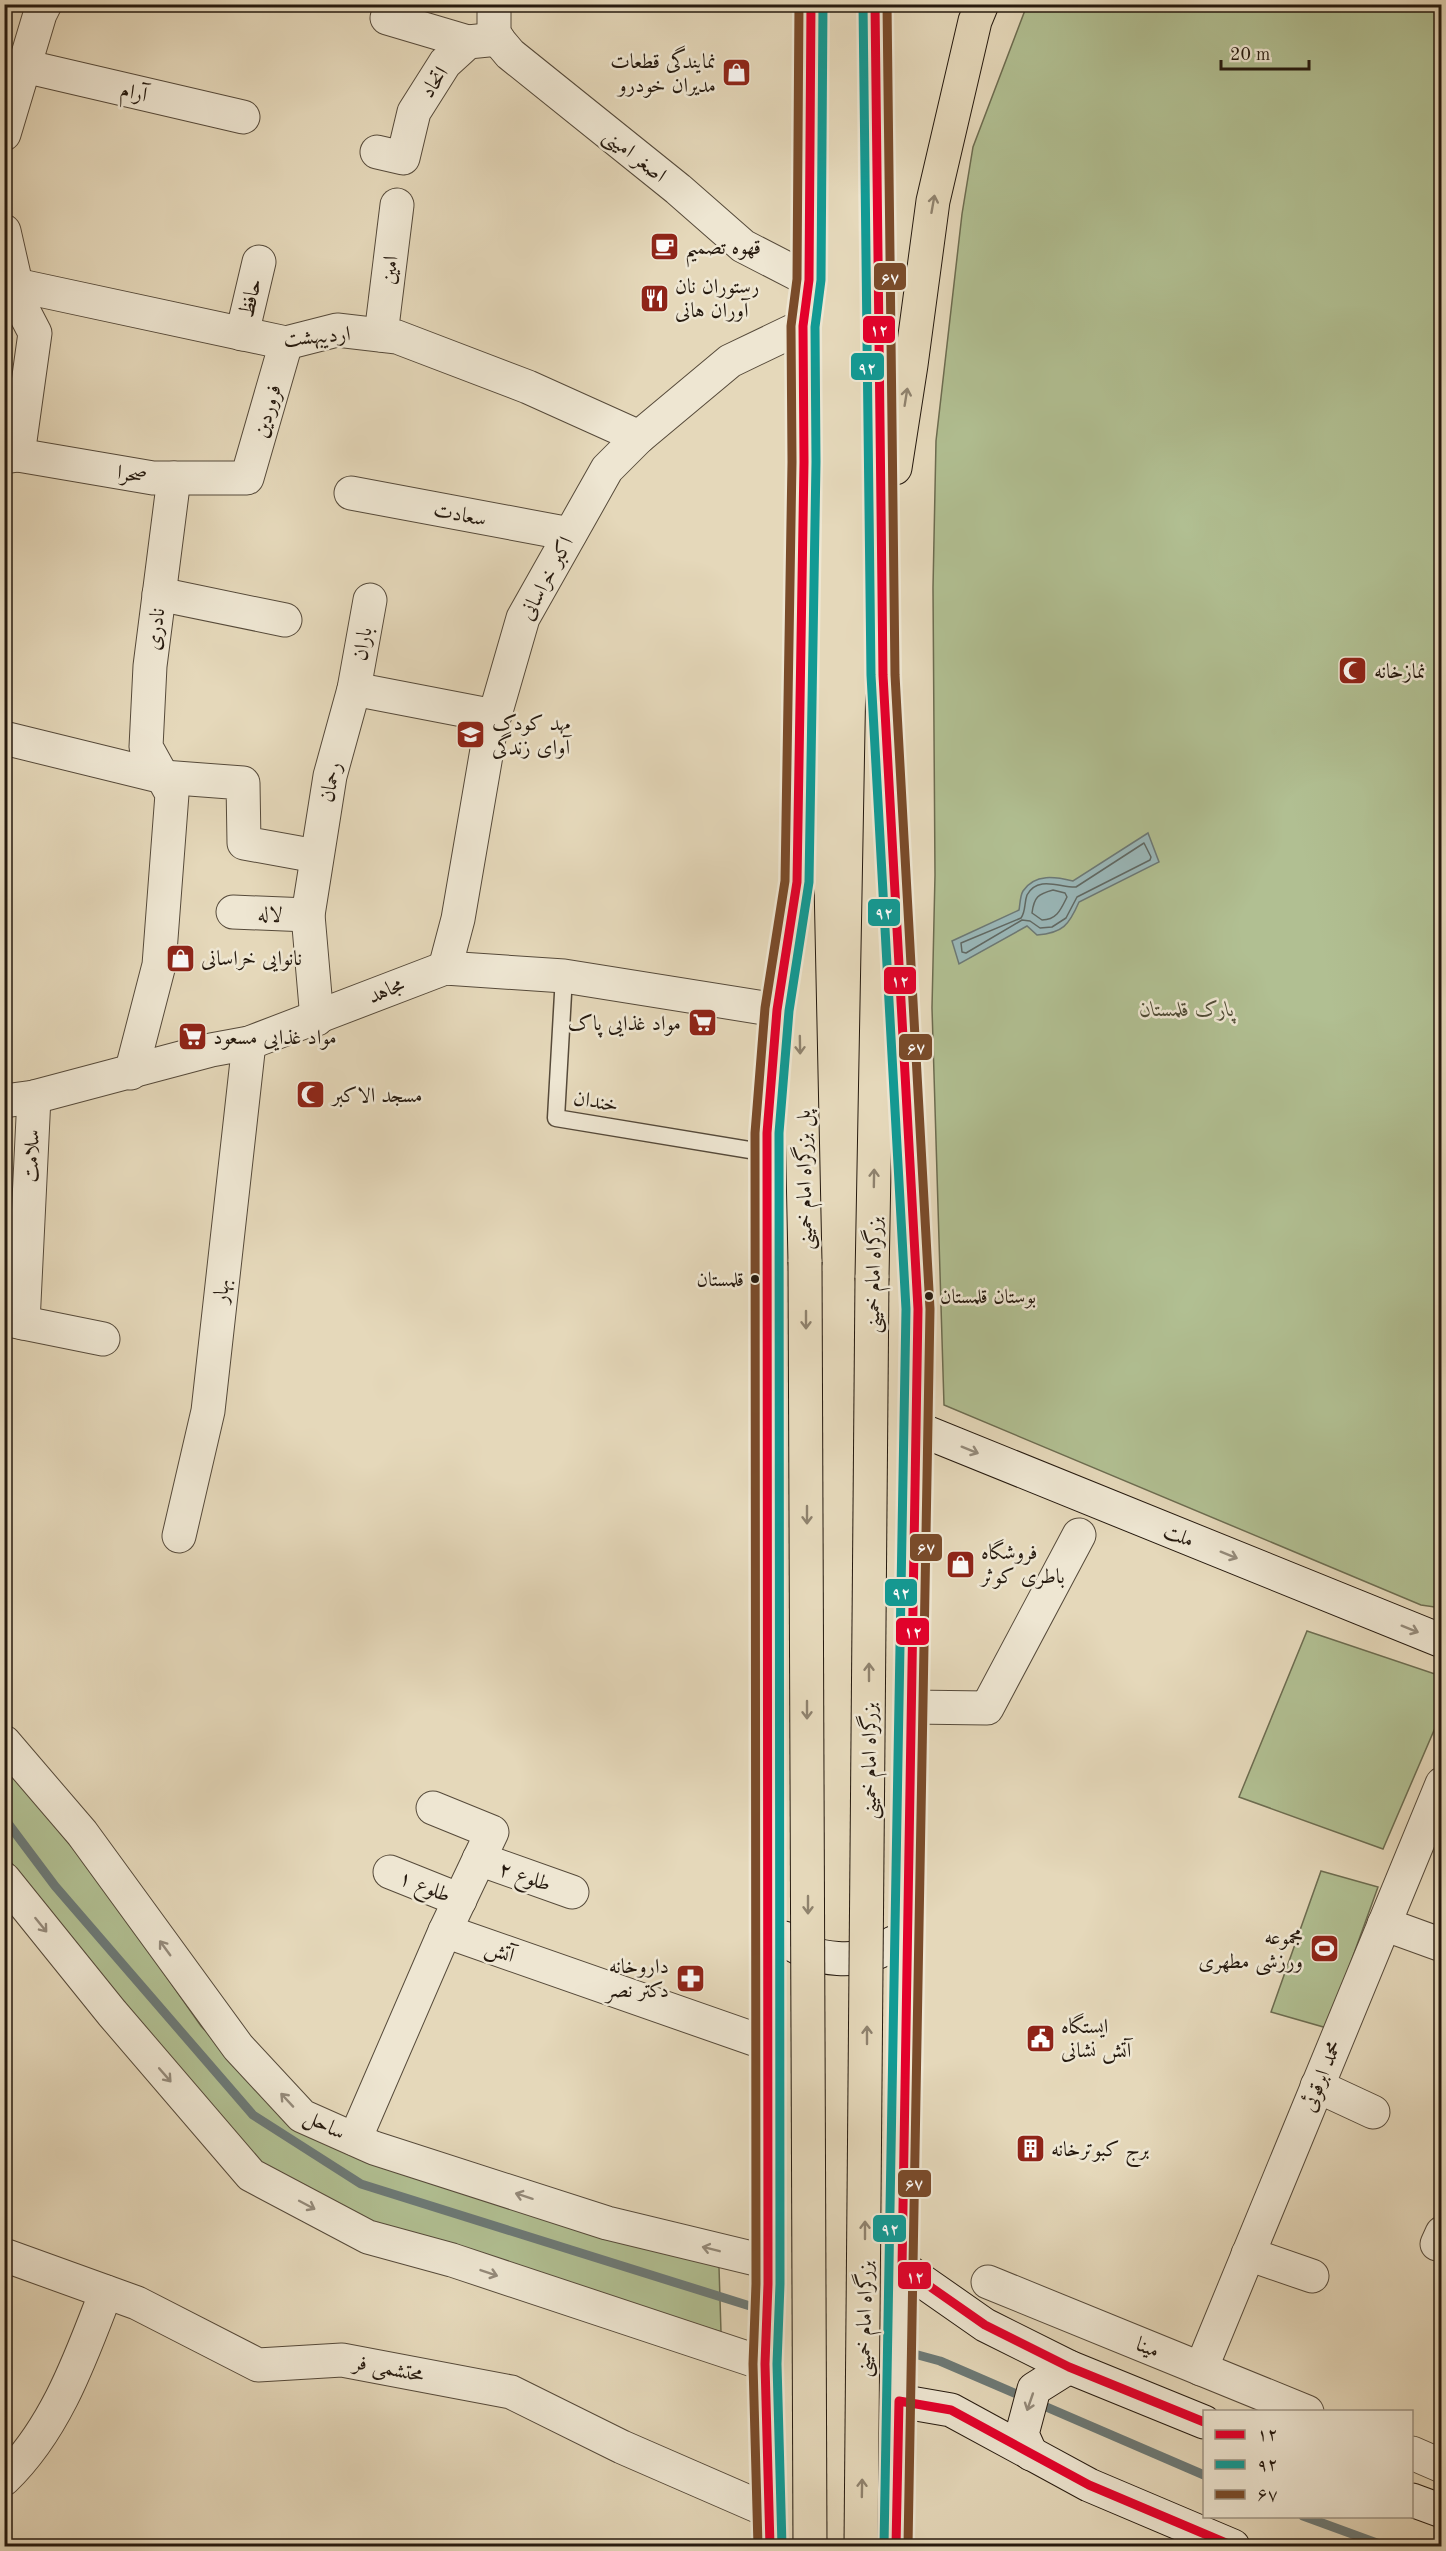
<svg xmlns="http://www.w3.org/2000/svg" width="1446" height="2551" font-family="'Old Standard TT',Amiri,serif">
	<style>
		.green { fill: #b1bf92; stroke: #6c6c50; stroke-width: 1.5 }
		.water { fill: #9ab8ba; stroke: #6c7976; stroke-width: 1.5 }
		.lines { fill: none; stroke-linecap: round; stroke-linejoin: round }
		.shore { stroke: #606964; stroke-width: 1.5 }
		.stream { stroke: #6c7976; stroke-width: 9 }
		.service-casing { stroke: #564a3a; stroke-width: 19 }
		.minor-casing { stroke: #564a3a; stroke-width: 35 }
		.tertiary-casing { stroke: #564a3a; stroke-width: 35 }
		.secondary-casing { stroke: #261a0f; stroke-width: 35 }
		.trunk-casing { stroke: #261a0f; stroke-width: 35 }
		.service { stroke: #eee6d2; stroke-width: 16 }
		.minor { stroke: #eee6d2; stroke-width: 33 }
		.tertiary { stroke: #eee6d2; stroke-width: 33 }
		.secondary { stroke: #eee6d2; stroke-width: 33 }
		.trunk { stroke: #e5d8ba; stroke-width: 33 }
		.trunk-bridge-casing { stroke: #261a0f; stroke-width: 35; stroke-linecap: butt }
		.trunk-bridge { stroke: #e5d8ba; stroke-width: 33 }
		.bus-1-casing { stroke: #eee6d2; stroke-width: 14 }
		.bus-2-casing { stroke: #eee6d2; stroke-width: 14 }
		.bus-3-casing { stroke: #eee6d2; stroke-width: 14 }
		.bus-1 { stroke: #e4002b; stroke-width: 9 }
		.bus-2 { stroke: #129a94; stroke-width: 9 }
		.bus-3 { stroke: #7a4b2a; stroke-width: 9 }
		.oneway { stroke: #8f826d }
		.oneway2 { stroke: #948a7a }
		.bus-dot { fill: #261a0f; stroke: #eee6d2; stroke-width: 2 }
		.labels { text-anchor: middle; stroke-width: 5; stroke-linejoin: round; paint-order: stroke }
		.bus-label { font-size: 20px; fill: #261a0f; stroke: #eee6d2; text-anchor: end }
		.poi-label { font-size: 21px; fill: #261a0f; stroke: #eee6d2; text-anchor: start }
		.street-label { font-size: 21px; fill: #261a0f; stroke: #eee6d2 }
		.park-label { font-size: 21px; font-style: italic; fill: #504c36; stroke: #eee6d2 }
		.line-badge { stroke: #eee6d2; stroke-width: 2 }
		.badge-label { font-size: 16px; text-anchor: middle; font-weight: bold; fill: #fff }
	</style>
	<rect width="100%" height="100%" fill="#e5d8ba"/>
	<filter id="stains"><feTurbulence type="fractalNoise" baseFrequency=".00333" numOctaves="4"/><feColorMatrix values="0 0 0 0 .2 0 0 0 0 .09 0 0 0 0 .02 0 0 0 .5 -.17"/></filter>
	<radialGradient id="worn" r=".72"><stop offset=".6" stop-color="#630" stop-opacity="0"/><stop offset="1" stop-color="#630" stop-opacity=".3"/></radialGradient>
	<g class="green">
		<path d="M1027 5H1441V1608L1421 1605 944 1405 932 1008 935 875 933 588 936 441 962 214 973 147Z"/>
		<path d="M1307 1631 1441 1676V1714L1383 1849 1239 1797Z"/>
		<path d="M5 1764 104 1887 201 2026 281 2111 719 2267 721 2332 377 2225 260 2164 202 2100 5 1855Z"/>
		<path d="M1321 1871 1378 1887 1327 2028 1271 2012Z"/>
	</g>
	<path class="water" d="M1148 833 1159 862 1079 902C1069 925 1063 933 1037 935L1027 926 959 964 952 941 1019 910C1020 905 1020 896 1023 891 1035 873 1056 877 1073 881Z"/>
	<g class="lines">
		<g class="shore">
			<path d="M1144 843 1151 857 1150 860 1077 897 1066 918 1052 927 1040 928 1030 921 1022 920 966 953 962 952 961 943 1021 918C1026 911 1024 903 1027 895 1038 875 1061 888 1076 887Z"/>
			<path d="M1053 890 1065 893 1067 897C1061 909 1057 920 1042 920L1032 913C1034 897 1038 894 1053 890Z"/>
		</g>
		<g class="stream">
			<path d="M4 1818 55 1886 253 2115 361 2184 750 2306"/>
			<path d="M918 2355 940 2361 1204 2475"/>
			<path d="M1303 2516 1385 2546"/>
		</g>
		<defs>
			<path id="service" d="M564 976 556 1118 768 1153"/>
			<g id="minor">
				<path d="M494 4V35L510 54 678 189 743 246 809 280"/>
				<path d="M387 18 468 42"/>
				<path d="M24 66 243 117"/>
				<path d="M4 134 40 14 45 4"/>
				<path d="M377 152 403 158 414 112 445 63 468 42 498 39"/>
				<path d="M4 231 21 306 35 333 18 455"/>
				<path d="M16 285 286 343 337 330 397 337 528 387 639 437"/>
				<path d="M242 334 259 262"/>
				<path d="M381 335 397 205"/>
				<path d="M4 457 18 455 153 478H247L286 343"/>
				<path d="M351 493 570 534"/>
				<path d="M159 594 285 620"/>
				<path d="M354 689 494 716"/>
				<path d="M4 738 163 777 243 783 244 843 316 856"/>
				<path d="M233 912 308 915"/>
				<path d="M445 968 458 919 490 732 523 618 607 469 639 437 730 361 803 326"/>
				<path d="M317 1019 308 915 330 776 354 689 370 600"/>
				<path d="M131 1073 159 965 172 794 146 747 150 666 174 478"/>
				<path d="M4 1319 103 1339"/>
				<path d="M23 1323 34 1097"/>
				<path d="M179 1536 208 1411 249 1043"/>
				<path d="M911 1707 987 1708 1079 1535"/>
				<path d="M479 1859 572 1892"/>
				<path d="M390 1872 460 1900"/>
				<path d="M1384 1924 1442 1945"/>
				<path d="M445 1931 768 2044"/>
				<path d="M1317 2086 1373 2112"/>
				<path d="M355 2139 445 1931 492 1832 433 1808"/>
				<path d="M1437 2244 1442 2233"/>
				<path d="M1248 2254 1312 2276"/>
				<path d="M4 2255 137 2303 258 2365 342 2360 511 2392 622 2447 769 2511"/>
				<path d="M988 2282 1307 2412"/>
				<path d="M1201 2369 1442 1784"/>
				<path d="M1412 2453 1442 2466"/>
				<path d="M4 2479C56 2429 81 2357 106 2292"/>
			</g>
			<g id="tertiary">
				<path d="M4 1101 34 1097 211 1050 249 1043 445 968 564 976 777 1010"/>
				<path d="M4 1742 82 1833 238 2047 302 2116 374 2148 607 2223 768 2262"/>
				<path d="M4 1879 112 2013 251 2175 368 2237 452 2260 765 2364"/>
			</g>
			<g id="secondary">
				<path d="M893 857 918 1309 896 2546"/>
				<path d="M916 1428 1442 1641"/>
				<path d="M784 1938C810 1962 865 1967 893 1943"/>
				<path d="M902 2267 985 2325 1069 2367 1204 2422"/>
				<path d="M899 2401 951 2410 1089 2485 1233 2546"/>
				<path d="M1031 2454 1022 2434 1034 2389 1069 2367"/>
				<path d="M1412 2500 1442 2511"/>
				<path d="M770 2546 765 2364 768 2284 767 1133 777 1010 789 931"/>
			</g>
			<g id="trunk">
				<path d="M895 468 911 365 933 201 975 21 982 4"/>
				<path d="M805 1262 797 882 804 462 803 326 809 280 811 4"/>
				<path d="M872 1278 883 675 875 4"/>
			</g>
		</defs>
		<use href="#service" class="service-casing"/>
		<use href="#minor" class="minor-casing"/>
		<use href="#tertiary" class="tertiary-casing"/>
		<use href="#secondary" class="secondary-casing"/>
		<use href="#trunk" class="trunk-casing"/>
		<use href="#service" class="service"/>
		<use href="#minor" class="minor"/>
		<use href="#tertiary" class="tertiary"/>
		<use href="#secondary" class="secondary"/>
		<use href="#trunk" class="trunk"/>
		<defs>
			<g id="trunk-bridge">
				<path d="M805 1262 810 2546"/>
				<path d="M861 2546 872 1278"/>
			</g>
		</defs>
		<use href="#trunk-bridge" class="trunk-bridge-casing"/>
		<use href="#trunk-bridge" class="trunk-bridge"/>
		<defs>
			<g id="bus-1">
				<path d="M875 4 883 675 918 1309 902 2267 985 2325 1069 2367 1204 2422"/>
				<path d="M770 2546 765 2364 768 2284 767 1133 777 1010 797 882 804 462 803 326 809 280 811 4"/>
				<path d="M896 2546 899 2401 951 2410 1089 2485 1233 2546"/>
			</g>
			<g id="bus-2">
				<path d="M863 4 871 675 906 1309 884 2546"/>
				<path d="M782 2546 777 2364 780 2284 779 1133 789 1011 809 882 816 462 815 327 821 280 823 4"/>
			</g>
			<g id="bus-3">
				<path d="M887 4 895 675 930 1309 908 2546"/>
				<path d="M758 2546 753 2364 756 2284 755 1133 765 1008 785 881 792 462 791 326 797 279 799 4"/>
			</g>
		</defs>
		<use href="#bus-1" class="bus-1-casing"/>
		<use href="#bus-2" class="bus-2-casing"/>
		<use href="#bus-3" class="bus-3-casing"/>
		<use href="#bus-1" class="bus-1"/>
		<use href="#bus-2" class="bus-2"/>
		<use href="#bus-3" class="bus-3"/>
	</g>
	<defs><path id="oneway-shaft" d="M-6 0H5M1.5-3L5.5 0L1.5 3" fill="none" stroke-width="1.6" stroke-linecap="round" stroke-linejoin="round" transform="scale(1.5)"/></defs>
	<g class="oneway">
		<use href="#oneway-shaft" transform="translate(933 204) rotate(-80)"/>
		<use href="#oneway-shaft" transform="translate(906 397) rotate(-81)"/>
		<use href="#oneway-shaft" transform="translate(800 1045) rotate(89)"/>
		<use href="#oneway-shaft" transform="translate(874 1178) rotate(-89)"/>
		<use href="#oneway-shaft" transform="translate(806 1320) rotate(90)"/>
		<use href="#oneway-shaft" transform="translate(807 1515) rotate(90)"/>
		<use href="#oneway-shaft" transform="translate(869 1672) rotate(-90)"/>
		<use href="#oneway-shaft" transform="translate(807 1710) rotate(90)"/>
		<use href="#oneway-shaft" transform="translate(808 1905) rotate(90)"/>
		<use href="#oneway-shaft" transform="translate(867 2035) rotate(-90)"/>
		<use href="#oneway-shaft" transform="translate(865 2230) rotate(-90)"/>
		<use href="#oneway-shaft" transform="translate(862 2488) rotate(-89)"/>
	</g>
	<g class="oneway2">
		<use href="#oneway-shaft" transform="translate(970 1450) rotate(22)"/>
		<use href="#oneway-shaft" transform="translate(1229 1555) rotate(22)"/>
		<use href="#oneway-shaft" transform="translate(1410 1629) rotate(22)"/>
		<use href="#oneway-shaft" transform="translate(41 1925) rotate(51)"/>
		<use href="#oneway-shaft" transform="translate(165 1948) rotate(-126)"/>
		<use href="#oneway-shaft" transform="translate(165 2075) rotate(49)"/>
		<use href="#oneway-shaft" transform="translate(287 2100) rotate(-133)"/>
		<use href="#oneway-shaft" transform="translate(524 2196) rotate(-162)"/>
		<use href="#oneway-shaft" transform="translate(307 2205) rotate(28)"/>
		<use href="#oneway-shaft" transform="translate(711 2249) rotate(-166)"/>
		<use href="#oneway-shaft" transform="translate(489 2273) rotate(19)"/>
		<use href="#oneway-shaft" transform="translate(1030 2402) rotate(109)"/>
	</g>
	<defs>
		<symbol id="shop-square" viewBox="-11 -11 22 22"><rect x="-9" y="-9" width="18" height="18" rx="4" fill="#8f2418" stroke="#eee6d2"/><path d="M-5-2.5h2.3a2.7 3.5 0 0 1 5.4 0H5L5.5 6h-11ZM-1.5-2.5h3a1.5 2.3 0 0 0-3 0Z" fill="#fff"/></symbol>
		<symbol id="cafe-square" viewBox="-11 -11 22 22"><rect x="-9" y="-9" width="18" height="18" rx="4" fill="#8f2418" stroke="#eee6d2"/><path d="M-5.5-4.5H6V0H3Q3 3.5 0 3.5H-2.5Q-5.5 3.5-5.5 0ZM3-3.2v2h1.7v-2ZM-6 4.5H4V6H-6Z" fill="#fff"/></symbol>
		<symbol id="restaurant-square" viewBox="-11 -11 22 22"><rect x="-9" y="-9" width="18" height="18" rx="4" fill="#8f2418" stroke="#eee6d2"/><path d="M-5-6h1v4h1v-4h1v4h1v-4h1v5L-1.5 .5V6h-2V.5L-5-1ZM5-6V6H3V1.5H1.5Q1.5-4 5-6Z" fill="#fff"/></symbol>
		<symbol id="mosque-square" viewBox="-11 -11 22 22"><rect x="-9" y="-9" width="18" height="18" rx="4" fill="#8f2418" stroke="#eee6d2"/><path d="M3.5-4.9A6 6 0 1 0 3.5 4.9A5 5 0 1 1 3.5-4.9Z" fill="#fff"/></symbol>
		<symbol id="school-square" viewBox="-11 -11 22 22"><rect x="-9" y="-9" width="18" height="18" rx="4" fill="#8f2418" stroke="#eee6d2"/><path d="M0-5L7-2L0 1L-7-2ZM-4 1L0 2.5L4 1V4Q0 6-4 4Z" fill="#fff"/></symbol>
		<symbol id="supermarket-square" viewBox="-11 -11 22 22"><rect x="-9" y="-9" width="18" height="18" rx="4" fill="#8f2418" stroke="#eee6d2"/><path d="M-6-5.5h2.5l.6 2H6L4.5 2H-2.5L-4.4-4H-6ZM-1.5 3.2a1.3 1.3 0 1 0 .1 0ZM3 3.2a1.3 1.3 0 1 0 .1 0Z" fill="#fff"/></symbol>
		<symbol id="stadium-square" viewBox="-11 -11 22 22"><rect x="-9" y="-9" width="18" height="18" rx="4" fill="#8f2418" stroke="#eee6d2"/><path d="M0-5a6.5 5 0 1 0 0 10a6.5 5 0 1 0 0-10ZM-3.5-1.8h7v3.6h-7Z" fill="#fff"/></symbol>
		<symbol id="pharmacy-square" viewBox="-11 -11 22 22"><rect x="-9" y="-9" width="18" height="18" rx="4" fill="#8f2418" stroke="#eee6d2"/><path d="M-2-6h4v4h4v4h-4v4h-4v-4h-4v-4h4Z" fill="#fff"/></symbol>
		<symbol id="civic-square" viewBox="-11 -11 22 22"><rect x="-9" y="-9" width="18" height="18" rx="4" fill="#8f2418" stroke="#eee6d2"/><path d="M-.6-6.5H3V-4.5H.6V-3L4-1V1h2V6H-6V1h2V-1L-.6-3ZM-1.2 2.5V6h2.4V2.5Z" fill="#fff"/></symbol>
		<symbol id="building-square" viewBox="-11 -11 22 22"><rect x="-9" y="-9" width="18" height="18" rx="4" fill="#8f2418" stroke="#eee6d2"/><path d="M-4-6H4V6H1V3H-1V6H-4ZM-2.5-4.3h1.7v1.8h-1.7ZM.8-4.3h1.7v1.8H.8ZM-2.5-1h1.7V.8h-1.7ZM.8-1h1.7V.8H.8Z" fill="#fff"/></symbol>
	</defs>
	<g fill-rule="evenodd">
		<use href="#shop-square" x="720" y="56" width="33" height="33"/>
		<use href="#cafe-square" x="648" y="230" width="33" height="33"/>
		<use href="#restaurant-square" x="638" y="282" width="33" height="33"/>
		<use href="#mosque-square" x="1336" y="654" width="33" height="33"/>
		<use href="#school-square" x="454" y="718" width="33" height="33"/>
		<use href="#shop-square" x="164" y="942" width="33" height="33"/>
		<use href="#supermarket-square" x="686" y="1006" width="33" height="33"/>
		<use href="#supermarket-square" x="176" y="1020" width="33" height="33"/>
		<use href="#mosque-square" x="294" y="1078" width="33" height="33"/>
		<use href="#shop-square" x="944" y="1548" width="33" height="33"/>
		<use href="#stadium-square" x="1308" y="1932" width="33" height="33"/>
		<use href="#pharmacy-square" x="674" y="1962" width="33" height="33"/>
		<use href="#civic-square" x="1024" y="2022" width="33" height="33"/>
		<use href="#building-square" x="1014" y="2132" width="33" height="33"/>
	</g>
	<g class="bus-dot">
		<circle cx="755" cy="1279" r="5"/>
		<circle cx="929" cy="1296" r="5"/>
	</g>
	<g class="labels">
		<g class="bus-label">
			<text x="744" y="1286">قلمستان</text>
			<text x="940" y="1303" text-anchor="start">بوستان قلمستان</text>
		</g>
		<g class="poi-label">
			<text x="716" y="68" text-anchor="end">نمایندگی قطعات<tspan x="716" dy="24">مدیران خودرو</tspan></text>
			<text x="685" y="254">قهوه تصمیم</text>
			<text x="675" y="293">رستوران نان<tspan x="675" dy="24">آوران هانی</tspan></text>
			<text x="1374" y="678">نمازخانه</text>
			<text x="492" y="730">مهد کودک<tspan x="492" dy="24">آوای زندگی</tspan></text>
			<text x="201" y="965">نانوایی خراسانی</text>
			<text x="681" y="1030" text-anchor="end">مواد غذایی پاک</text>
			<text x="213" y="1044">مواد غذایی مسعود</text>
			<text x="332" y="1102">مسجد الاکبر</text>
			<text x="981" y="1559">فروشگاه<tspan x="981" dy="24">باطری کوثر</tspan></text>
			<text x="1303" y="1944" text-anchor="end">مجموعه<tspan x="1303" dy="24">ورزشی مطهری</tspan></text>
			<text x="669" y="1973" text-anchor="end">داروخانه<tspan x="669" dy="24">دکتر نصر</tspan></text>
			<text x="1061" y="2033">ایستگاه<tspan x="1061" dy="24">آتش نشانی</tspan></text>
			<text x="1051" y="2156">برج کبوترخانه</text>
		</g>
		<g class="street-label">
			<text transform="translate(434 82) rotate(-56)" y="7">اتحاد</text>
			<text transform="translate(134 92) rotate(13)" y="7">آرام</text>
			<text transform="translate(635 155) rotate(38)" y="7">اصغر امینی</text>
			<text transform="translate(389 270) rotate(-83)" y="7">امین</text>
			<text transform="translate(250 298) rotate(-77)" y="7">حافظ</text>
			<text transform="translate(317 336) rotate(-5)" y="7">اردیبهشت</text>
			<text transform="translate(267 411) rotate(-74)" y="7">فروردین</text>
			<text transform="translate(132 474) rotate(9)" y="7">صحرا</text>
			<text transform="translate(460 514) rotate(11)" y="7">سعادت</text>
			<text transform="translate(546 578) rotate(-62)" y="7">اکبر خراسانی</text>
			<text transform="translate(155 629) rotate(-83)" y="7">نادری</text>
			<text transform="translate(362 644) rotate(-80)" y="7">باران</text>
			<text transform="translate(330 782) rotate(-78)" y="7">رحمان</text>
			<text transform="translate(270 914) rotate(3)" y="7">لاله</text>
			<text transform="translate(386 990) rotate(-23)" y="7">مجاهد</text>
			<text transform="translate(596 1101) rotate(10)" y="7">خندان</text>
			<text transform="translate(31 1156) rotate(-88)" y="7">سلامت</text>
			<text transform="translate(804 1180) rotate(-91)" y="7">پل بزرگراه امام خمینی</text>
			<text transform="translate(873 1275) rotate(-89)" y="7">بزرگراه امام خمینی</text>
			<text transform="translate(221 1291) rotate(-84)" y="7">بهار</text>
			<text transform="translate(1179 1535) rotate(22)" y="7">ملت</text>
			<text transform="translate(869 1761) rotate(-90)" y="7">بزرگراه امام خمینی</text>
			<text transform="translate(525 1876) rotate(19)" y="7">طلوع ۲</text>
			<text transform="translate(425 1886) rotate(22)" y="7">طلوع ۱</text>
			<text transform="translate(500 1951) rotate(19)" y="7">آتش</text>
			<text transform="translate(1321 2076) rotate(-68)" y="7">محمد ابرقوئی</text>
			<text transform="translate(325 2124) rotate(27)" y="7">ساحل</text>
			<text transform="translate(864 2319) rotate(-89)" y="7">بزرگراه امام خمینی</text>
			<text transform="translate(1148 2347) rotate(22)" y="7">مینا</text>
			<text transform="translate(389 2368) rotate(11)" y="7">محتشمی فر</text>
		</g>
		<g class="park-label">
			<text x="1187" y="1016">پارک قلمستان</text>
		</g>
	</g>
	<g class="line-badge">
		<rect x="873" y="262" width="34" height="29" rx="6" fill="#7a4b2a"/>
		<rect x="862" y="315" width="34" height="29" rx="6" fill="#e4002b"/>
		<rect x="850" y="352" width="35" height="29" rx="6" fill="#129a94"/>
		<rect x="867" y="898" width="34" height="29" rx="6" fill="#129a94"/>
		<rect x="883" y="966" width="34" height="29" rx="6" fill="#e4002b"/>
		<rect x="898" y="1033" width="35" height="28" rx="6" fill="#7a4b2a"/>
		<rect x="909" y="1533" width="34" height="29" rx="6" fill="#7a4b2a"/>
		<rect x="884" y="1578" width="34" height="29" rx="6" fill="#129a94"/>
		<rect x="895" y="1617" width="35" height="29" rx="6" fill="#e4002b"/>
		<rect x="897" y="2169" width="35" height="29" rx="6" fill="#7a4b2a"/>
		<rect x="872" y="2214" width="35" height="29" rx="6" fill="#129a94"/>
		<rect x="897" y="2261" width="35" height="29" rx="6" fill="#e4002b"/>
	</g>
	<g class="badge-label">
		<text x="890" y="283">۶۷</text>
		<text x="879" y="335">۱۲</text>
		<text x="867" y="373">۹۲</text>
		<text x="884" y="918">۹۲</text>
		<text x="900" y="986">۱۲</text>
		<text x="916" y="1053">۶۷</text>
		<text x="926" y="1553">۶۷</text>
		<text x="901" y="1598">۹۲</text>
		<text x="913" y="1637">۱۲</text>
		<text x="914" y="2189">۶۷</text>
		<text x="890" y="2234">۹۲</text>
		<text x="915" y="2282">۱۲</text>
	</g>
	<rect width="1446" height="2551" fill="none" stroke="#e5d8ba" stroke-width="24"/>
	<rect x="6" y="6" width="1434" height="2539" fill="none" stroke="#261a0f" stroke-width="3"/>
	<rect x="12" y="12" width="1422" height="2527" fill="none" stroke="#261a0f" stroke-width="1.5"/>
	<rect x="1203" y="2410" width="210" height="108" fill="#eee6d2" stroke="#9e9484" stroke-width="1.5"/>
	<rect x="1215" y="2430" width="30" height="9" fill="#e4002b" stroke="#9e9484" stroke-width="1.5"/>
	<text x="1257" y="2440" font-size="18" fill="#261a0f">۱۲</text>
	<rect x="1215" y="2460" width="30" height="9" fill="#129a94" stroke="#9e9484" stroke-width="1.5"/>
	<text x="1257" y="2470" font-size="18" fill="#261a0f">۹۲</text>
	<rect x="1215" y="2490" width="30" height="9" fill="#7a4b2a" stroke="#9e9484" stroke-width="1.5"/>
	<text x="1257" y="2500" font-size="18" fill="#261a0f">۶۷</text>
	<path d="M1221 60v9h88v-9" fill="none" stroke="#261a0f" stroke-width="3"/>
	<text x="1230" y="60" font-size="18" fill="#261a0f" stroke="#eee6d2" stroke-width="4.5" paint-order="stroke">20 m</text>
	<rect width="100%" height="100%" filter="url(#stains)"/>
	<rect width="100%" height="100%" fill="url(#worn)"/>
</svg>
